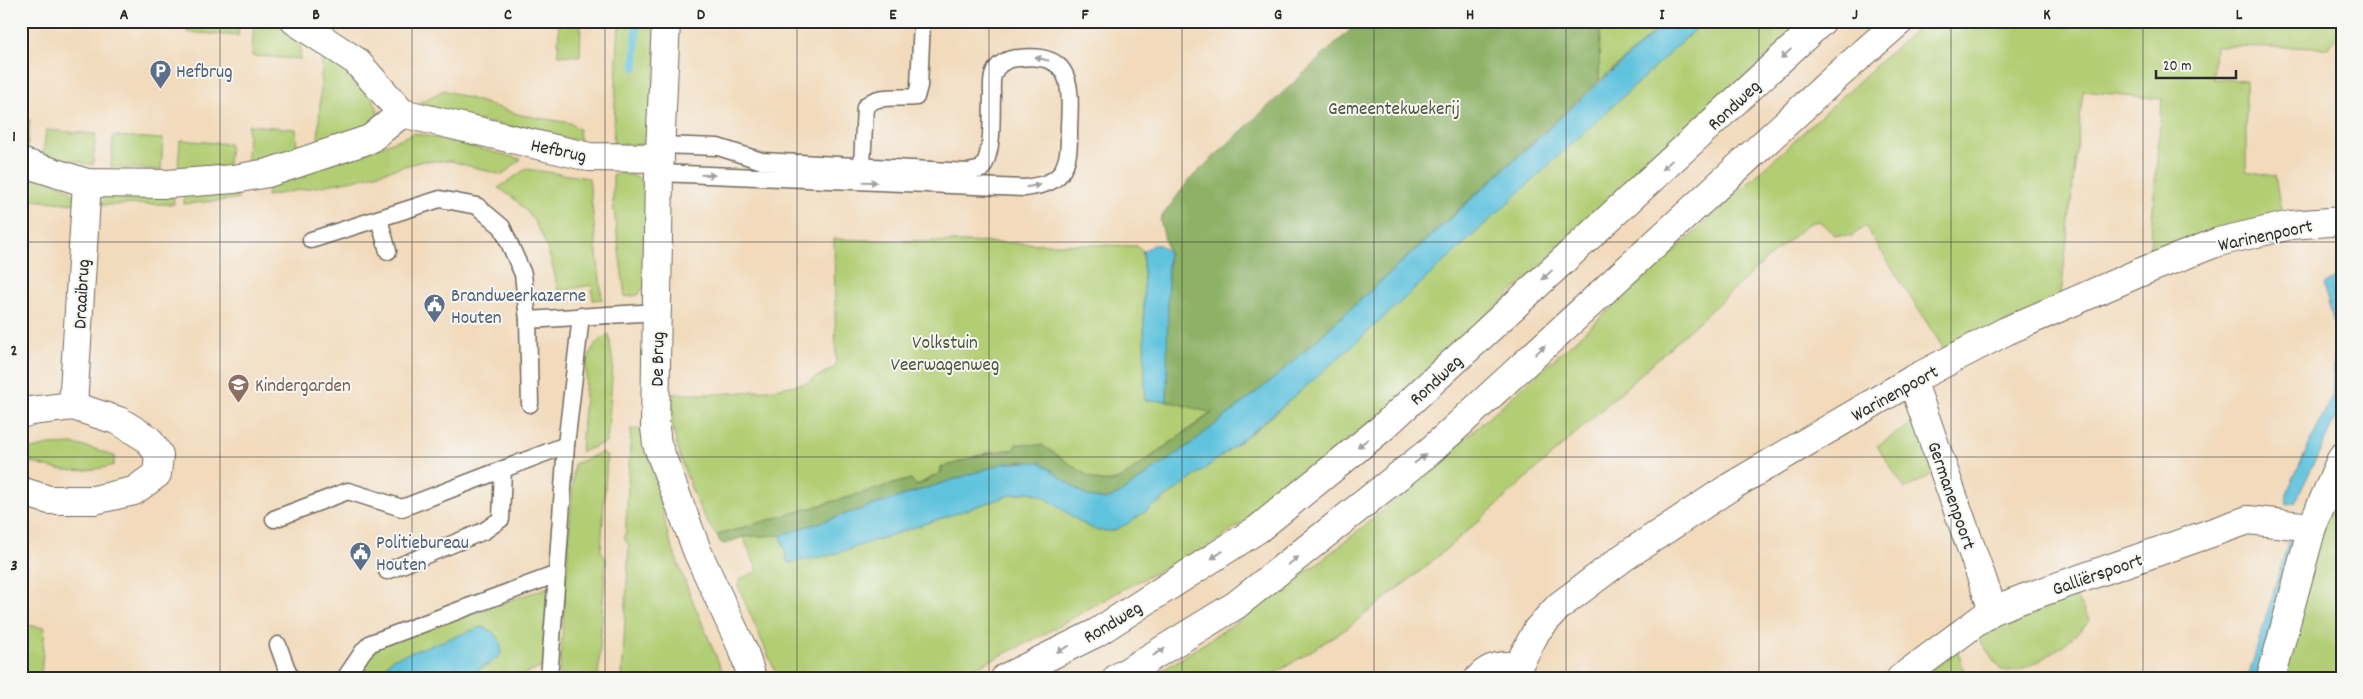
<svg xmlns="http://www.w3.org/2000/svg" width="2363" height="699" font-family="Dekko,sans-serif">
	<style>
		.green { fill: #b2ce74; stroke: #6e7c50 }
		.forest { fill: #8db166; stroke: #5c6e48 }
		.water { fill: #60c3de; stroke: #467784 }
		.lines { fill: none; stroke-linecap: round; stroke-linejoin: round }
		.stream { stroke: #60c3de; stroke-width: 8 }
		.lane-casing { stroke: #71685d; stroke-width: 19 }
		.street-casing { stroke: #71685d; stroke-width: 30 }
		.secondary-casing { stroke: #71685d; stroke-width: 30 }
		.lane { stroke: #fff; stroke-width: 16 }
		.street { stroke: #fff; stroke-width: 28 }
		.secondary { stroke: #fff; stroke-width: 28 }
		.oneway { fill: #a0a0a0 }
		.grid { fill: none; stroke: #2b2b2b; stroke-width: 1; stroke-opacity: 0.55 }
		.labels { text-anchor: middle; stroke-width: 4; stroke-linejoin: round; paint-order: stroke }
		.service-label { font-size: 19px; fill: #4e5e75; stroke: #f6f6f2; text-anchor: start }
		.street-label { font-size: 19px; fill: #2b2b2b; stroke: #f6f6f2 }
		.park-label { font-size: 19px; fill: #4d543d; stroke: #f6f6f2 }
		.education-label { font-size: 19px; fill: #785e54; stroke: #f6f6f2; text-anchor: start }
		.neatline { fill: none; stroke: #2b2b2b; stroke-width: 2 }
		.grid-label { font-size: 16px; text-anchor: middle; font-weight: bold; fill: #2b2b2b }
	</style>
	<rect width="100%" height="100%" fill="#f6f6f2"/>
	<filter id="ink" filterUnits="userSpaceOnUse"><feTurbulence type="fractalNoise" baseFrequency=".02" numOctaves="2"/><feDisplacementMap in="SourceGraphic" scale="10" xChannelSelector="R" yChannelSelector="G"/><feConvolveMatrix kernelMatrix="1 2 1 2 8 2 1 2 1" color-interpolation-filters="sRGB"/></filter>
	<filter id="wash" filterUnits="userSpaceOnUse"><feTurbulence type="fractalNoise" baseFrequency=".0096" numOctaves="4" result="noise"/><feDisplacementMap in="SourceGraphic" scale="20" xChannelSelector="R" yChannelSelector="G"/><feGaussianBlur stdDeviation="1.12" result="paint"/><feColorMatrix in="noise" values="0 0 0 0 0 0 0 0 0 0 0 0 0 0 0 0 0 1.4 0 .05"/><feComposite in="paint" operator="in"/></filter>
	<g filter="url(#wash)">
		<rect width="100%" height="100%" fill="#f2dabb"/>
		<g class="green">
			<path d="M188 21H239L238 36 187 32Z"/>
			<path d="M254 21H274L298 36 301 41 300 59 252 56Z"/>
			<path d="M559 21H581L580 56 558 55Z"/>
			<path d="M619 21H659L649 143 644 145 613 144Z"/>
			<path d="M1600 21H1667L1599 81Z"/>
			<path d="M1704 21H1806L1380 414 1267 506 1208 547 1125 588 1041 636 954 678H778L738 586 740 579 758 571 743 537 781 535 788 563 831 555 1011 495 1029 492 1041 495 1085 525 1160 502 1263 424 1371 329Z"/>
			<path d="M1925 21H2342V33L2328 48 2215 46 2213 79 2246 80V171L2275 176 2282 216 2149 257 2162 99 2083 91 2061 295 1947 354 1865 226 1852 236 1835 235 1819 221 1809 223 1768 258 1497 505 1423 569 1346 629 1268 678H1150C1195 650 1239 621 1282 590 1374 523 1458 444 1543 369 1672 255 1797 137 1925 21Z"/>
			<path d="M325 56C338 64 395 107 373 123 361 133 333 137 318 142L322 61Z"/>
			<path d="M444 90 521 115 570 123 579 129 580 141 460 117 419 103Z"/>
			<path d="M21 120H30L27 151 21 149Z"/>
			<path d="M248 125 296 129 297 151 247 161Z"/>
			<path d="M46 130 96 134 93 165 43 154Z"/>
			<path d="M415 133 521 159 502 175 451 161H423L354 180 267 196 270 182 364 153Z"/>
			<path d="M113 136 163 139 161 170 111 167Z"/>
			<path d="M180 140 230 144 228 165 178 170Z"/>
			<path d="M526 169 589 178 602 299 593 300 591 285 558 291C550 249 538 210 498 188Z"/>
			<path d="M617 172 638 177 647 190 645 286 638 295 625 297 613 202V175Z"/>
			<path d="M21 173C41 179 73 181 77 204L21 199Z"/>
			<path d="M235 189V195L239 199 184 204V193Z"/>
			<path d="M110 193 173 194 174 204 98 205Z"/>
			<path d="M834 239 1137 246 1143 251 1146 400 1167 401 1212 412 1122 478C1098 486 1095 478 1075 469 1062 463 1029 452 1015 450 994 447 961 462 940 468L942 472 915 486 911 479 717 535C700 519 677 453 673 429 671 417 673 405 673 394H718L768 390 807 383 836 366Z"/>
			<path d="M609 334 613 366 607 442 581 452 587 362C591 349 596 341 609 334Z"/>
			<path d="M1919 419 1937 472 1905 489 1877 446Z"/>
			<path d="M631 429 643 430 669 539 685 582 725 678H622L629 545 625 540Z"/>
			<path d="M72 444 95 449 114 456V465C82 474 54 472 24 459L23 451 49 445Z"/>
			<path d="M603 452 607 457 601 551 606 559 598 678H559L574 464Z"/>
			<path d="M2342 479V678H2282L2321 529Z"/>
			<path d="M549 587 543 667 513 678H456L491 664 382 668 376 678H352L374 647Z"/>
			<path d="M2072 591 2090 621C2069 641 2031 676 2001 670L1977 637 2010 614Z"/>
			<path d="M21 625 45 627 41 675 21 673Z"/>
			<path d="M1957 650 1967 678H1917Z"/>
		</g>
		<path class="forest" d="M1360 21H1600L1599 81 1277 376 1188 446 1119 494 1105 500 1089 497 1062 479 1052 470 1025 461 1005 463 781 535 743 537 724 544 720 542 717 535 911 479 916 486 942 472 940 468 985 454 1014 450 1016 444 1042 445 1094 480 1110 482 1122 478 1212 413 1167 401 1168 252 1160 219 1190 179Z"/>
		<g class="water">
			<path d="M1667 21H1704C1617 102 1531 182 1444 262 1343 355 1242 448 1127 524L1113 531H1098L1085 525 1041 495 1029 492 1011 495 831 555 788 563 781 535 1005 463 1040 462 1079 491 1089 497 1105 500 1119 494 1188 446 1277 376Z"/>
			<path d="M1153 245H1160L1168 252 1167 401 1145 400 1143 251Z"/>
			<path d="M2342 274V404L2296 501 2287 504 2286 494 2332 396 2336 332 2324 285Z"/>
			<path d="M2295 541 2258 678H2248L2288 542Z"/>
			<path d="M482 627C497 632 502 639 501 654 468 686 419 678 376 678L392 659Z"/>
		</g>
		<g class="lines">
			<path class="stream" d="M635 67 637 21"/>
		</g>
	</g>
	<g filter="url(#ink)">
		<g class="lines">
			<defs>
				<g id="lane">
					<path d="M862 165 865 107C877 93 899 99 916 97L919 86 922 21"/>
					<path d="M659 173 1025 188C1037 186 1052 184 1060 174 1070 160 1069 144 1069 127 1071 86 1073 52 1019 58 1009 58 998 63 994 73 991 79 992 88 992 95 991 119 994 149 982 169L968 172 762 161 718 147 660 145"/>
					<path d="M379 219 388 251"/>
					<path d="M311 240 440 199 477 206 502 227 523 274 528 320 657 312"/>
					<path d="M528 320 530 404"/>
					<path d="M274 519 348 491 402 508 566 445 581 316"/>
					<path d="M387 571 484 531 501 519 503 469"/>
					<path d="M278 645 290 678"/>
					<path d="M345 678 364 650 371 643 557 574 566 445"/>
					<path d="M549 678 557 574"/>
				</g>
				<g id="street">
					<path d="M295 21 356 61 402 113 589 157 660 158"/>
					<path d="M666 21 659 173 655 428 657 444 698 553 744 652 752 678"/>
					<path d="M21 162 87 183 167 184 234 179 268 173 370 139 402 113"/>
					<path d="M1912 380 1993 610"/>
					<path d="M73 406 87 183"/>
					<path d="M21 414 31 411 73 406 119 421 148 439 159 455 157 474 134 491 94 500H49L21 491"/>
					<path d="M1479 678C1490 666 1503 665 1518 666"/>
					<path d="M1520 678 1518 666 1537 630 1559 606 1624 557 1730 487 1912 380 2006 331 2141 272 2218 242 2291 225 2342 221"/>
					<path d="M1901 678 1993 610 2022 599 2248 520 2312 527"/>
					<path d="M2271 678 2312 527 2342 457"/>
				</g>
				<g id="secondary">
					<path d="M1005 678 1096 633 1258 529 1381 429 1822 21"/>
					<path d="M1117 678 1236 605 1430 451 1836 77 1900 21"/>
				</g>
			</defs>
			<use href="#lane" class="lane-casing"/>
			<use href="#street" class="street-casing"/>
			<use href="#secondary" class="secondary-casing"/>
			<use href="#lane" class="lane"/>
			<use href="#street" class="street"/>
			<use href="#secondary" class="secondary"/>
		</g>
		<defs><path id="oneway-solid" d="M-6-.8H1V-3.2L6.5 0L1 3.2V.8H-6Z" transform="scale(1.25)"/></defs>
		<g class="oneway">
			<use href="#oneway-solid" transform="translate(1786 54) rotate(137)"/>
			<use href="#oneway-solid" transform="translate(1042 59) rotate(-167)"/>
			<use href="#oneway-solid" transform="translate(1667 165) rotate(137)"/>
			<use href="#oneway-solid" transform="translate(708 175) rotate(2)"/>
			<use href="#oneway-solid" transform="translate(870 182) rotate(2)"/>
			<use href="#oneway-solid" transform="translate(1033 186) rotate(-10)"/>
			<use href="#oneway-solid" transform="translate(1547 275) rotate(137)"/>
			<use href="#oneway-solid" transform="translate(1540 350) rotate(-43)"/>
			<use href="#oneway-solid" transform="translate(1363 443) rotate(141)"/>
			<use href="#oneway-solid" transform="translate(1420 459) rotate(-38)"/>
			<use href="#oneway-solid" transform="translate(1217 555) rotate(147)"/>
			<use href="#oneway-solid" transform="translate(1293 561) rotate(-38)"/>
			<use href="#oneway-solid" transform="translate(1063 649) rotate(154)"/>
			<use href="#oneway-solid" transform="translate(1159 652) rotate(-31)"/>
		</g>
	</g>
	<path class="grid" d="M220 21V678M412 21V678M605 21V678M797 21V678M989 21V678M1182 21V678M1374 21V678M1566 21V678M1759 21V678M1951 21V678M2143 21V678M21 242H2342M21 457H2342"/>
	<defs>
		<symbol id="parking-pin" viewBox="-11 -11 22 30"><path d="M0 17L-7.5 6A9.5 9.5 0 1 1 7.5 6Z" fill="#5c6f8a" stroke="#f6f6f2"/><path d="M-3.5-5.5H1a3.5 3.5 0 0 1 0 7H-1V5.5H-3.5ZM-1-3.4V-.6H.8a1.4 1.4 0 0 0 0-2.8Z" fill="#fff"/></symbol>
		<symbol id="civic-pin" viewBox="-11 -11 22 30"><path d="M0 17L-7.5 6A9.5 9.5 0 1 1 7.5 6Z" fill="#5c6f8a" stroke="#f6f6f2"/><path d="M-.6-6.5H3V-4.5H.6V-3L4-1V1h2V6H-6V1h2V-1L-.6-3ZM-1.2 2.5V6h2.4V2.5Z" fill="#fff"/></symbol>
		<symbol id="school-pin" viewBox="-11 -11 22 30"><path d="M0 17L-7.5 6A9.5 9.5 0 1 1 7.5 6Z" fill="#8d6e63" stroke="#f6f6f2"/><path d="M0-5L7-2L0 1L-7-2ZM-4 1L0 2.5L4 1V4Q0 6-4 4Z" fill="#fff"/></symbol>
	</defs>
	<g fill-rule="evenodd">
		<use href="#parking-pin" x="148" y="58" width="25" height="34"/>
		<use href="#civic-pin" x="422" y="292" width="25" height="34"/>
		<use href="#school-pin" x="226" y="372" width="25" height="34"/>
		<use href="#civic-pin" x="348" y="540" width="25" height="34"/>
	</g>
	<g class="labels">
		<g class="service-label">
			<text x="176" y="77">Hefbrug</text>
			<text x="451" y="301">Brandweerkazerne<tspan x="451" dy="22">Houten</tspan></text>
			<text x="376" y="548">Politiebureau<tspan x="376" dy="22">Houten</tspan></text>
		</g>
		<g class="street-label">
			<text transform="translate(1733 104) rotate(-43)" y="7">Rondweg</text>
			<text transform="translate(559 149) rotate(12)" y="7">Hefbrug</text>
			<text transform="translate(2265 234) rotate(-12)" y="7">Warinenpoort</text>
			<text transform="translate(80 294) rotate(-87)" y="7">Draaibrug</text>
			<text transform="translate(656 359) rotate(-89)" y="7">De Brug</text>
			<text transform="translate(1435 379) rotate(-43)" y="7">Rondweg</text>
			<text transform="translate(1894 392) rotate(-29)" y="7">Warinenpoort</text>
			<text transform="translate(1953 495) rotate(71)" y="7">Germanenpoort</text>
			<text transform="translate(2097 573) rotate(-19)" y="7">Galliërspoort</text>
			<text transform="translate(1112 621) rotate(-31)" y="7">Rondweg</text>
		</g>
		<g class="park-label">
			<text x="1394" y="114">Gemeentekwekerij</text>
			<text x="945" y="348">Volkstuin<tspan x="945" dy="22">Veerwagenweg</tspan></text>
		</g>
		<g class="education-label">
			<text x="255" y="391">Kindergarden</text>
		</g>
	</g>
	<rect width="2363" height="699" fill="none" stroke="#f6f6f2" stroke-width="55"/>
	<path d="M2156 70v8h80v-8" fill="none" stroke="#2b2b2b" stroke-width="2.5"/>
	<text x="2163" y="70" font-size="15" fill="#2b2b2b" stroke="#f6f6f2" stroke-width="4" paint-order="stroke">20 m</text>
	<rect x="28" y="28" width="2308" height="644" class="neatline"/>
	<g class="grid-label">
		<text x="124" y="19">A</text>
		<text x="316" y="19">B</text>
		<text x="508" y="19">C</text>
		<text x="701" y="19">D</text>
		<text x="893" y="19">E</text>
		<text x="1085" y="19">F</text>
		<text x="1278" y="19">G</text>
		<text x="1470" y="19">H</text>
		<text x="1662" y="19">I</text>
		<text x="1855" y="19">J</text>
		<text x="2047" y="19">K</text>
		<text x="2239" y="19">L</text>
		<text x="14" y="141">1</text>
		<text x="14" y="355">2</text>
		<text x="14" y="570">3</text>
	</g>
</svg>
